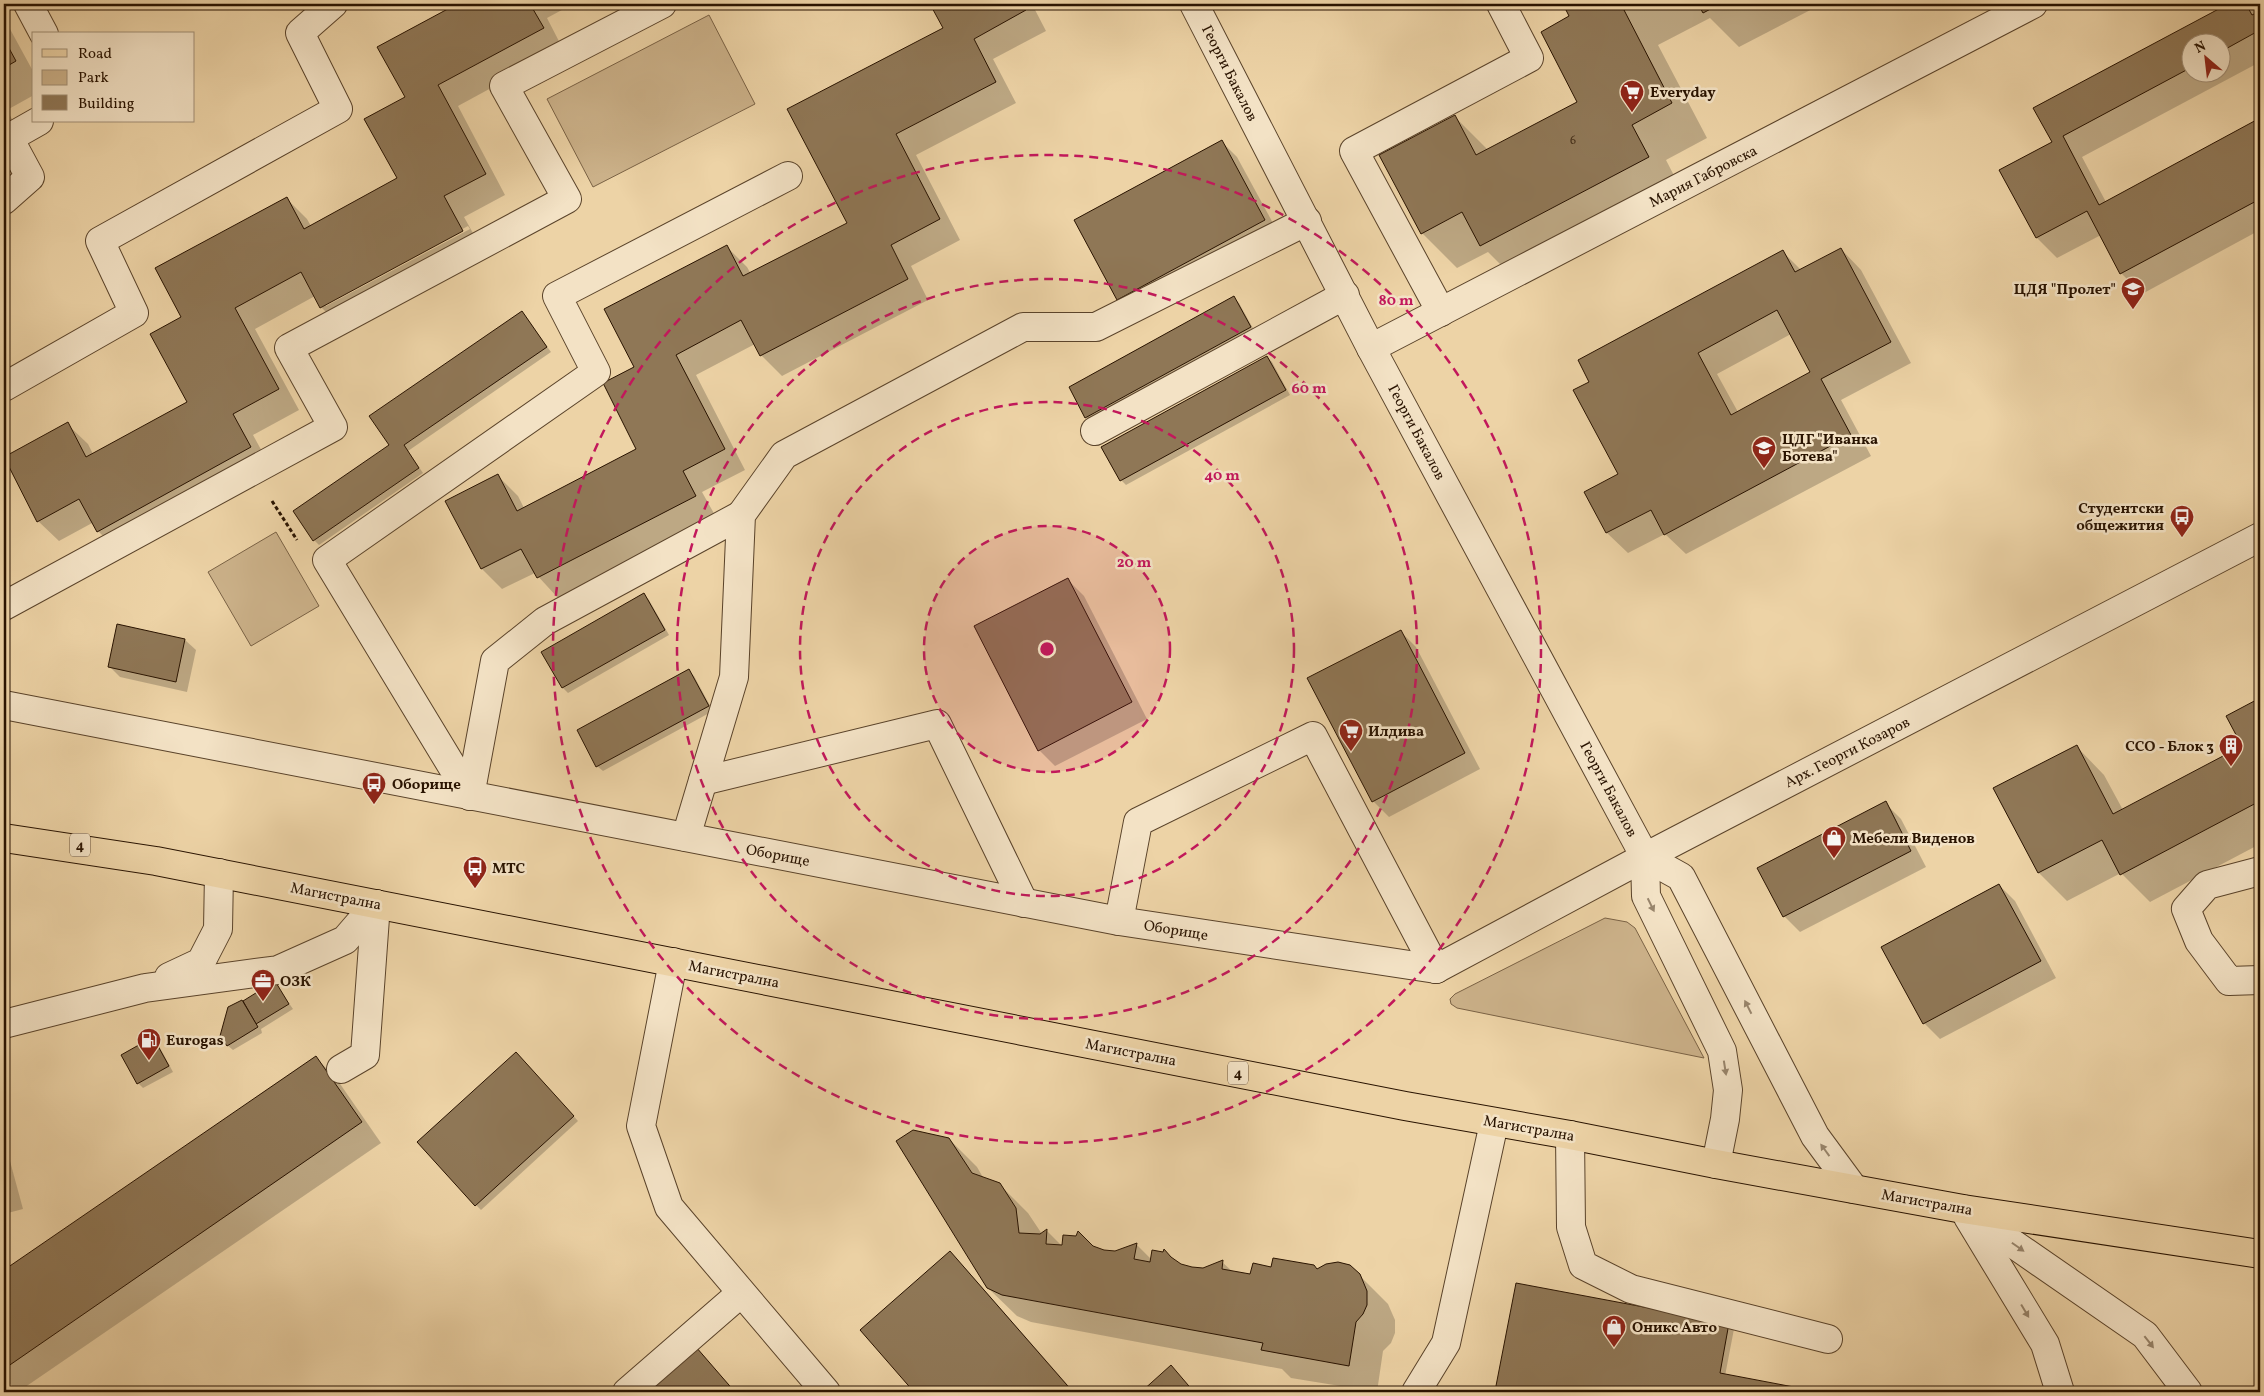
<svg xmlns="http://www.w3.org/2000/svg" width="2264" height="1396" font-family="Vollkorn,serif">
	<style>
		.green { fill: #ccb28a; stroke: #7a6245 }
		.shadow { fill: #0003; fill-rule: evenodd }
		.building { fill: #8f7756; stroke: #291300; fill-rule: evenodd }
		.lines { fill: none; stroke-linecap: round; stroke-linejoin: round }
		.minor-casing { stroke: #5a432a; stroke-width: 30 }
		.major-casing { stroke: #291300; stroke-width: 30 }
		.path { stroke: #291300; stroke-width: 3; stroke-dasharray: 4 2.5; stroke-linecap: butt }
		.minor { stroke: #f3e2c5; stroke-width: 28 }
		.major { stroke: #edd3a6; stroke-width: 28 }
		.oneway { fill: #98856c }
		.ring { fill: none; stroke: #c2185b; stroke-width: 2.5; stroke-dasharray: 9 6 }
		.labels { text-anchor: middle; stroke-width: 5; stroke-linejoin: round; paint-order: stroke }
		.number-label { font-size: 12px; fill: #422c16 }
		.shield { fill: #f3e2c5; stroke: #66513b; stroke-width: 1 }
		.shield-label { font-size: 14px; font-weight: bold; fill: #291300 }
		.street-label { font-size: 15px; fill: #291300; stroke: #f3e2c5 }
		.poi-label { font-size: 15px; font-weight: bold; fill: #291300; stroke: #f3e2c5; text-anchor: start }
		.centre { fill: #c2185b; stroke: #f3e2c5; stroke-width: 2.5 }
		.ring-label { font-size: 15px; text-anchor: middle; font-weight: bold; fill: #c2185b; stroke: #f3e2c5; stroke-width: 5; stroke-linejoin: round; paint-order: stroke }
	</style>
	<rect width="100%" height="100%" fill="#edd3a6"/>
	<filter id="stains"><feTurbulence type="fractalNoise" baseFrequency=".004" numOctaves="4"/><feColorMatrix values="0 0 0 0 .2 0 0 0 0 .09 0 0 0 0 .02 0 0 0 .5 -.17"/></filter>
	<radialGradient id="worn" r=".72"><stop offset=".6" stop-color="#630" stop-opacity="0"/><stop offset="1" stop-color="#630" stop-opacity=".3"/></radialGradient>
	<g class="green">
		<path d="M709 15 755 104 593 187 547 99Z"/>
		<path d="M276 532 319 606 251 646 208 572Z"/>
		<path d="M1605 918 1627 922 1635 928 1704 1058 1457 1008 1451 1004 1450 999 1455 994Z"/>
	</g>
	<g class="shadow">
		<path d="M4 4H12L4 8Z"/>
		<path d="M460 4H573L547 18 563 49 458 106 505 195 464 217 483 251 342 328 321 307 315 296 255 329 299 410 253 435 271 468 119 552 98 531 94 522 59 541 38 521 4 458 67 424 88 444 93 454 188 402 183 317 287 199 307 219 311 226 399 179 406 98 379 48ZM468 226 470 229 326 306V303Z"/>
		<path d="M932 4H1032L1046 31 993 59 1016 103 916 155 960 240 911 266 928 300 782 376 761 355 755 344 696 375 745 470 702 492 716 517 558 598 535 573 502 589 482 569 447 502 498 476 518 496 524 508 638 449 636 367 727 247 747 267 751 274 848 223 944 28Z"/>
		<path d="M1564 4H1822L1739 47 1710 18 1658 45 1707 138 1666 160 1683 193 1516 280 1488 252 1457 268 1422 233 1455 117 1488 150 1579 103 1571 17Z"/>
		<path d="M2231 4H2247L2257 14 2260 12V62L2082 157 2106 202 2260 120V230L2142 294 2121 273 2101 235 2057 258 2037 238 2053 143 2035 109ZM2192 42H2222V72H2192Z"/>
		<path d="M4 18 34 73V95L7 110 28 149 4 162Z"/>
		<path d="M1221 141 1237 157 1280 236 1134 315 1118 299 1076 220Z"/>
		<path d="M1841 249 1861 270 1911 363 1841 400 1871 456 1686 554 1665 534 1628 553 1607 533 1586 493 1620 475 1591 382 1783 252 1801 270ZM1791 334 1812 373 1738 412 1717 374Z"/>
		<path d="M1234 298 1239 303 1255 332 1092 422 1086 417 1070 388Z"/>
		<path d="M522 313 551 352 408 451 423 473 319 545 314 540 390 446Z"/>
		<path d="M1267 357 1272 362 1290 395 1126 485 1121 480 1103 447Z"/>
		<path d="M1068 580 1084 596 1147 719 1055 766 1039 750Z"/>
		<path d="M644 595 649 600 669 635 568 693 563 688 543 653Z"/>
		<path d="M118 625 185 640 196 650 187 692 120 677 109 666Z"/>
		<path d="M1400 631 1416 647 1480 769 1389 817 1373 801Z"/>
		<path d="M689 671 694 676 713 711 603 771 597 766Z"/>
		<path d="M2260 699V844L2150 902 2121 873 2067 901 2039 873 1995 789 2076 746 2104 775 2123 810 2244 747 2227 717Z"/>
		<path d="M1885 803 1901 819 1926 867 1800 932 1784 916 1759 868Z"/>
		<path d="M1999 885 2015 901 2056 978 1940 1039 1924 1023Z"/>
		<path d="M275 983 293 1009 261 1029 262 1033 233 1050 227 1045 243 1002Z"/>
		<path d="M153 1039 158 1044 173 1072 143 1088 138 1083Z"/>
		<path d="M315 1057 336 1078 381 1143 18 1392 4 1378V1272Z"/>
		<path d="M521 1058 578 1121 481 1210 476 1205Z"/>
		<path d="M4 1139 23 1209 4 1214Z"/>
		<path d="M949 1139 977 1167 984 1179 999 1184 1028 1213 1042 1234 1047 1231 1063 1247H1093L1103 1252H1115L1136 1244 1151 1259 1176 1262 1180 1265 1203 1269 1222 1262 1233 1272 1251 1276 1272 1268 1318 1270 1359 1275 1388 1304 1395 1320V1333L1391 1343 1383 1351 1377 1392 1291 1378 1282 1369 1031 1322 1017 1316 988 1288Z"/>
		<path d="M950 1253 966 1269 1074 1392H916L862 1330Z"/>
		<path d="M1729 1324 1734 1329 1725 1376 1813 1392 1497 1391Z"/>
		<path d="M696 1349 736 1392H647Z"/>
		<path d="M1171 1367 1195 1392H1143Z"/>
	</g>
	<g class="building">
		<path d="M457 4H530L544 28 438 85 486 174 444 196 463 231 320 308 301 272 235 308 279 389 233 414 251 447 97 532 79 499 37 522 4 457 68 422 86 457 187 402 150 334 181 317 155 268 287 197 304 229 397 178 364 119 405 97 377 47Z"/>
		<path d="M930 4H1023L1026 10 974 39 996 82 896 134 940 219 891 245 908 279 760 356 741 320 676 355 725 449 683 471 696 496 537 578 521 549 481 569 445 501 498 474 517 511 636 449 603 383 634 367 604 309 727 245 743 276 847 223 787 109 943 28Z"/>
		<path d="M1563 4H1635L1624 10 1672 103 1632 125 1649 157 1480 246 1462 212 1421 234 1379 155 1455 115 1476 155 1577 102 1541 32 1569 16Z"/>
		<path d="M1698 4H1720L1703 13Z"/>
		<path d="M2228 4H2246L2252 15 2260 11V30L2222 51V42H2192V67L2063 136 2099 205 2260 118V199L2120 274 2087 211 2036 238 1999 170 2052 142 2033 108Z"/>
		<path d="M4 39 16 61 4 68Z"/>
		<path d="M1222 140 1265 220 1117 300 1074 220Z"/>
		<path d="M1841 248 1891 342 1821 379 1851 435 1664 535 1651 510 1606 533 1584 492 1618 474 1573 390 1589 382 1578 360 1783 250 1795 272ZM1777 310 1810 372 1731 415 1698 353Z"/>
		<path d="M1234 296 1251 327 1085 418 1069 387Z"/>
		<path d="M522 311 547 347 404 445 419 468 313 541 293 511 389 445 369 416Z"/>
		<path d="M1267 356 1286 390 1120 481 1101 447Z"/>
		<path d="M1068 578 1132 702 1038 751 974 626Z"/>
		<path d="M644 593 665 630 562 688 541 652Z"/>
		<path d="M117 624 185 639 176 682 108 667Z"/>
		<path d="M1401 630 1465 753 1372 802 1307 678Z"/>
		<path d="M689 669 709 706 596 767 577 730Z"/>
		<path d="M2260 698V801L2120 875 2102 840 2038 873 1993 788 2077 745 2113 814 2242 746 2226 716Z"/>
		<path d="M1886 801 1911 851 1783 917 1757 868Z"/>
		<path d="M1999 884 2041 961 1923 1024 1881 947Z"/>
		<path d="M275 981 289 1004 256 1024 243 1001Z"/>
		<path d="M242 1000 258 1027 227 1046 220 1036 228 1007Z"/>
		<path d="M153 1037 169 1066 137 1084 121 1055Z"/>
		<path d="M516 1052 574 1116 475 1206 417 1142Z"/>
		<path d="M316 1056 362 1122 4 1369V1270Z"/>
		<path d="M913 1130 949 1138 972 1173 1000 1183 1016 1208 1019 1233 1040 1234 1047 1229 1046 1244 1062 1245 1063 1235 1076 1236 1078 1231 1093 1246 1104 1250 1115 1251 1137 1243 1134 1259 1150 1262 1152 1250 1163 1252 1164 1249 1171 1257 1181 1264 1192 1267 1203 1268 1223 1260 1222 1269 1250 1274 1253 1263 1271 1267 1273 1258 1314 1265 1317 1269 1326 1264 1338 1262 1350 1265 1360 1274 1367 1291V1305L1363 1314 1356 1322 1349 1366 1261 1350 1263 1343 1002 1295 987 1288 896 1141Z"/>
		<path d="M4 1177 8 1193 4 1194Z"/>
		<path d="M950 1251 1073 1392H914L860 1330Z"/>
		<path d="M1516 1283 1729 1323 1720 1373 1820 1392 1495 1391Z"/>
		<path d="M696 1347 735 1392H645Z"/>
		<path d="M1171 1365 1194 1392H1141Z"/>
	</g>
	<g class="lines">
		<defs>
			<g id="minor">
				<path d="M28 4 44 34"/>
				<path d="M1194 4 1371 348 1645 857 1646 896 1722 1051 1728 1090 1725 1119 1716 1164"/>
				<path d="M4 200 30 177 9 138 39 121"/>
				<path d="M1441 312 1354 151 1529 58 1501 4"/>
				<path d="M1371 348 2033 4"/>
				<path d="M4 387 134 313 100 241 338 109 300 33 333 4"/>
				<path d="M1095 431 1345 295"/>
				<path d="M4 606 333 427 289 348 567 199 504 86 662 4"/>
				<path d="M4 705 1119 921 1436 969"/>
				<path d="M703 781 937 724 1024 903"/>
				<path d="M470 796 327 560 596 372 557 296 788 176"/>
				<path d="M470 796 495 661 545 621 741 515"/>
				<path d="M686 837 734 677 741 515 784 455 1023 327H1096L1307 221"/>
				<path d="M1645 857 1681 877 1815 1136 1854 1189"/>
				<path d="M2260 871 2207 885 2186 909 2199 941 2229 981 2260 980"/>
				<path d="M1119 921 1138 822 1313 736 1436 969"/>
				<path d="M673 962 641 1126 669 1207 826 1392"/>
				<path d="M1436 969 1645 857 2260 537"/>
				<path d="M169 977 201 962 218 929 219 873"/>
				<path d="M4 1024 145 988 278 970 345 940 376 904"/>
				<path d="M341 1069 365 1055 376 904"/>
				<path d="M1570 1135 1571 1227 1583 1265 1631 1289 1828 1339"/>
				<path d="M1963 1209 2145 1335 2188 1392"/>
				<path d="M1968 1217 2045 1344 2060 1392"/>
				<path d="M627 1392 741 1293"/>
				<path d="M1416 1392 1446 1343 1494 1123"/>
			</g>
			<path id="major" d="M4 838 156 861 1405 1106 1570 1135 1716 1164 1963 1209 2260 1254"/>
		</defs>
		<use href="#minor" class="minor-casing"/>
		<use href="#major" class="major-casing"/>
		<path class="path" d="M272 501 297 540"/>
		<use href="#minor" class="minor"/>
		<use href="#major" class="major"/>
	</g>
	<defs><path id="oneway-solid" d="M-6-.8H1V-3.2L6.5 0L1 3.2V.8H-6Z" transform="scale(1.25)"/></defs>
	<g class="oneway">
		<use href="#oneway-solid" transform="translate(1651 905) rotate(64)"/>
		<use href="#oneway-solid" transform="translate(1748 1007) rotate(-117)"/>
		<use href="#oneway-solid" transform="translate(1725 1068) rotate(81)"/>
		<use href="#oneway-solid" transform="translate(1825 1150) rotate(-126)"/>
		<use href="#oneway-solid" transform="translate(2018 1247) rotate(35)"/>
		<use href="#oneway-solid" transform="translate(2025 1311) rotate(59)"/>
		<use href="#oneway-solid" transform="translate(2149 1342) rotate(52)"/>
	</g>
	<circle cx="1047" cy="649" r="123" fill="#c2185b" fill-opacity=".12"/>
	<g class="ring">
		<circle cx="1047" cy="649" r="123"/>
		<circle cx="1047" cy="649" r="247"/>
		<circle cx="1047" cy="649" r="370"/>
		<circle cx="1047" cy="649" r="494"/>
	</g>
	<defs>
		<symbol id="supermarket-pin" viewBox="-11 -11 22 30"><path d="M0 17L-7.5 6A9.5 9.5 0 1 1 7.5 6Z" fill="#8f2418" stroke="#f3e2c5"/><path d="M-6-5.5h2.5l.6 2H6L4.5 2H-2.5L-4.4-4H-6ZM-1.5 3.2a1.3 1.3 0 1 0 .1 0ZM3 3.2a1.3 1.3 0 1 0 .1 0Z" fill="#fff"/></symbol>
		<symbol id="school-pin" viewBox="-11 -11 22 30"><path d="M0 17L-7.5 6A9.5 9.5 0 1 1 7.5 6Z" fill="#8f2418" stroke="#f3e2c5"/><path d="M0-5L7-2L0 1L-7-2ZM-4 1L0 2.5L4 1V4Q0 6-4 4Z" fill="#fff"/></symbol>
		<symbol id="bus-pin" viewBox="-11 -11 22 30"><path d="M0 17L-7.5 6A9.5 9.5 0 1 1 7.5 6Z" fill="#8f2418" stroke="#f3e2c5"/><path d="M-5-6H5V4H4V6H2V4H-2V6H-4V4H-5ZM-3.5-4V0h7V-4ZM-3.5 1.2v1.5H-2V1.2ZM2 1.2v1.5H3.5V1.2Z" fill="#fff"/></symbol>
		<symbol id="building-pin" viewBox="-11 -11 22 30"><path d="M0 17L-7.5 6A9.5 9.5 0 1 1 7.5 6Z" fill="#8f2418" stroke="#f3e2c5"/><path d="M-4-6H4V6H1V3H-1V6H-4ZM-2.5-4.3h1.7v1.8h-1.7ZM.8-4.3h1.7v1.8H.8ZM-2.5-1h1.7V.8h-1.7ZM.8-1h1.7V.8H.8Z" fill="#fff"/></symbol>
		<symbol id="shop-pin" viewBox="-11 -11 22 30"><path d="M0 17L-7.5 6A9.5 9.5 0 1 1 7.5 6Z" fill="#8f2418" stroke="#f3e2c5"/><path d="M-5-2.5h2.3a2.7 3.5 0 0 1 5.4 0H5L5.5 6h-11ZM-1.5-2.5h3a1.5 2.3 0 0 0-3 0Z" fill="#fff"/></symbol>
		<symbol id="office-pin" viewBox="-11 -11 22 30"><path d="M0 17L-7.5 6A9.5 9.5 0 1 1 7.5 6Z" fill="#8f2418" stroke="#f3e2c5"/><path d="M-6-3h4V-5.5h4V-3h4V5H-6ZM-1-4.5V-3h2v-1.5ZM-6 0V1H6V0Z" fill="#fff"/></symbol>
		<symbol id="fuel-pin" viewBox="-11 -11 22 30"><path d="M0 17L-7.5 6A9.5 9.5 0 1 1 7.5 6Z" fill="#8f2418" stroke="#f3e2c5"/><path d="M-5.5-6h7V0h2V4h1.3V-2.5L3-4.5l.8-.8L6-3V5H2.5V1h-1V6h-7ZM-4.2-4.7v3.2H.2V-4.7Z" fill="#fff"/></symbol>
	</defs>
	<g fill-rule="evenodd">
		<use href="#supermarket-pin" x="1618" y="78" width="28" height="38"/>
		<use href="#school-pin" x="2119" y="275" width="28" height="38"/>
		<use href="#school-pin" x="1750" y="434" width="28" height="38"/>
		<use href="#bus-pin" x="2168" y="503" width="28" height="38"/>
		<use href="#supermarket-pin" x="1337" y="717" width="28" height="38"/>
		<use href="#building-pin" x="2217" y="732" width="28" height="38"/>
		<use href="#bus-pin" x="360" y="770" width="28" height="38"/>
		<use href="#shop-pin" x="1820" y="824" width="28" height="38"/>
		<use href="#bus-pin" x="461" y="854" width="28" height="38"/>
		<use href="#office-pin" x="249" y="967" width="28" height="38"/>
		<use href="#fuel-pin" x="135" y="1026" width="28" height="38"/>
		<use href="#shop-pin" x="1600" y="1313" width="28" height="38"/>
	</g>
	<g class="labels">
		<g class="number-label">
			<text x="1573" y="144">6</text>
		</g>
		<g class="shield">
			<rect x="70" y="833.5" width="20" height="23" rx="4"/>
			<rect x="1228" y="1061.5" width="20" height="23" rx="4"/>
		</g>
		<g class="shield-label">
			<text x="80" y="850">4</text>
			<text x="1238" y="1078">4</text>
		</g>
		<g class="street-label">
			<text transform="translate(1230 73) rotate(63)" y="5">Георги Бакалов</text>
			<text transform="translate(1703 176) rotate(-27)" y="5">Мария Габровска</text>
			<text transform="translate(1417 432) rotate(62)" y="5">Георги Бакалов</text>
			<text transform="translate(1847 752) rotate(-27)" y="5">Арх. Георги Козаров</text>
			<text transform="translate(1609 789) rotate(62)" y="5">Георги Бакалов</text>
			<text transform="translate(778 855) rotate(11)" y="5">Оборище</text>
			<text transform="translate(336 896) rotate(11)" y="5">Магистрална</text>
			<text transform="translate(1176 930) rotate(9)" y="5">Оборище</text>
			<text transform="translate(734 974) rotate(11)" y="5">Магистрална</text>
			<text transform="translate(1131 1052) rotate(11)" y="5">Магистрална</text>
			<text transform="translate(1529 1128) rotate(10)" y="5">Магистрална</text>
			<text transform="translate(1927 1202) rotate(10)" y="5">Магистрална</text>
		</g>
		<g class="poi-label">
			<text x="1650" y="97">Everyday</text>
			<text x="2116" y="294" text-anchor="end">ЦДЯ "Пролет"</text>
			<text x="1782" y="444">ЦДГ "Иванка<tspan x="1782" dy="17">Ботева"</tspan></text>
			<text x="2164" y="513" text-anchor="end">Студентски<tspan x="2164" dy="17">общежития</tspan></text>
			<text x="1368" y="736">Илдива</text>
			<text x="2214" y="751" text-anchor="end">ССО - Блок 3</text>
			<text x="392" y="789">Оборище</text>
			<text x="1852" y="843">Мебели Виденов</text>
			<text x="492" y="873">МТС</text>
			<text x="280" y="986">ОЗК</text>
			<text x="166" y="1045">Eurogas</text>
			<text x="1632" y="1332">Оникс Авто</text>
		</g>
	</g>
	<circle cx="1047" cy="649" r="8" class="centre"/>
	<g class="ring-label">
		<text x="1396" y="305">80 m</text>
		<text x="1309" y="393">60 m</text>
		<text x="1222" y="480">40 m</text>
		<text x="1134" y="567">20 m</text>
	</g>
	<rect width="2264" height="1396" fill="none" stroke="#edd3a6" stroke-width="20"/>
	<rect x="5" y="5" width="2254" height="1386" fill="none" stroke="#291300" stroke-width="2.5"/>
	<rect x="10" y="10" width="2244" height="1376" fill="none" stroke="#291300"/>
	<rect x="32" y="32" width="162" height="90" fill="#f3e2c5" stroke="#a28f76"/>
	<rect x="42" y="49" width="25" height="8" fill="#edd3a6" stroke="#a28f76"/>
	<text x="78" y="58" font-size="15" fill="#291300">Road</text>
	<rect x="42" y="70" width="25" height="15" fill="#ccb28a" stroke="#a28f76"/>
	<text x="78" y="82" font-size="15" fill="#291300">Park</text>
	<rect x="42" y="95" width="25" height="15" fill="#8f7756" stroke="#a28f76"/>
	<text x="78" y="108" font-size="15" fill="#291300">Building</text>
	<g transform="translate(2206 58) rotate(332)"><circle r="24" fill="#f3e2c5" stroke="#a28f76"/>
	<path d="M0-4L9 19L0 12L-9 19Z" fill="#8f2418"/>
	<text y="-8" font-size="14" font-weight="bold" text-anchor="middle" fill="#291300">N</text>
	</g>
	<rect width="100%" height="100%" filter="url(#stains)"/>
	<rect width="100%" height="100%" fill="url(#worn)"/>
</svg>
